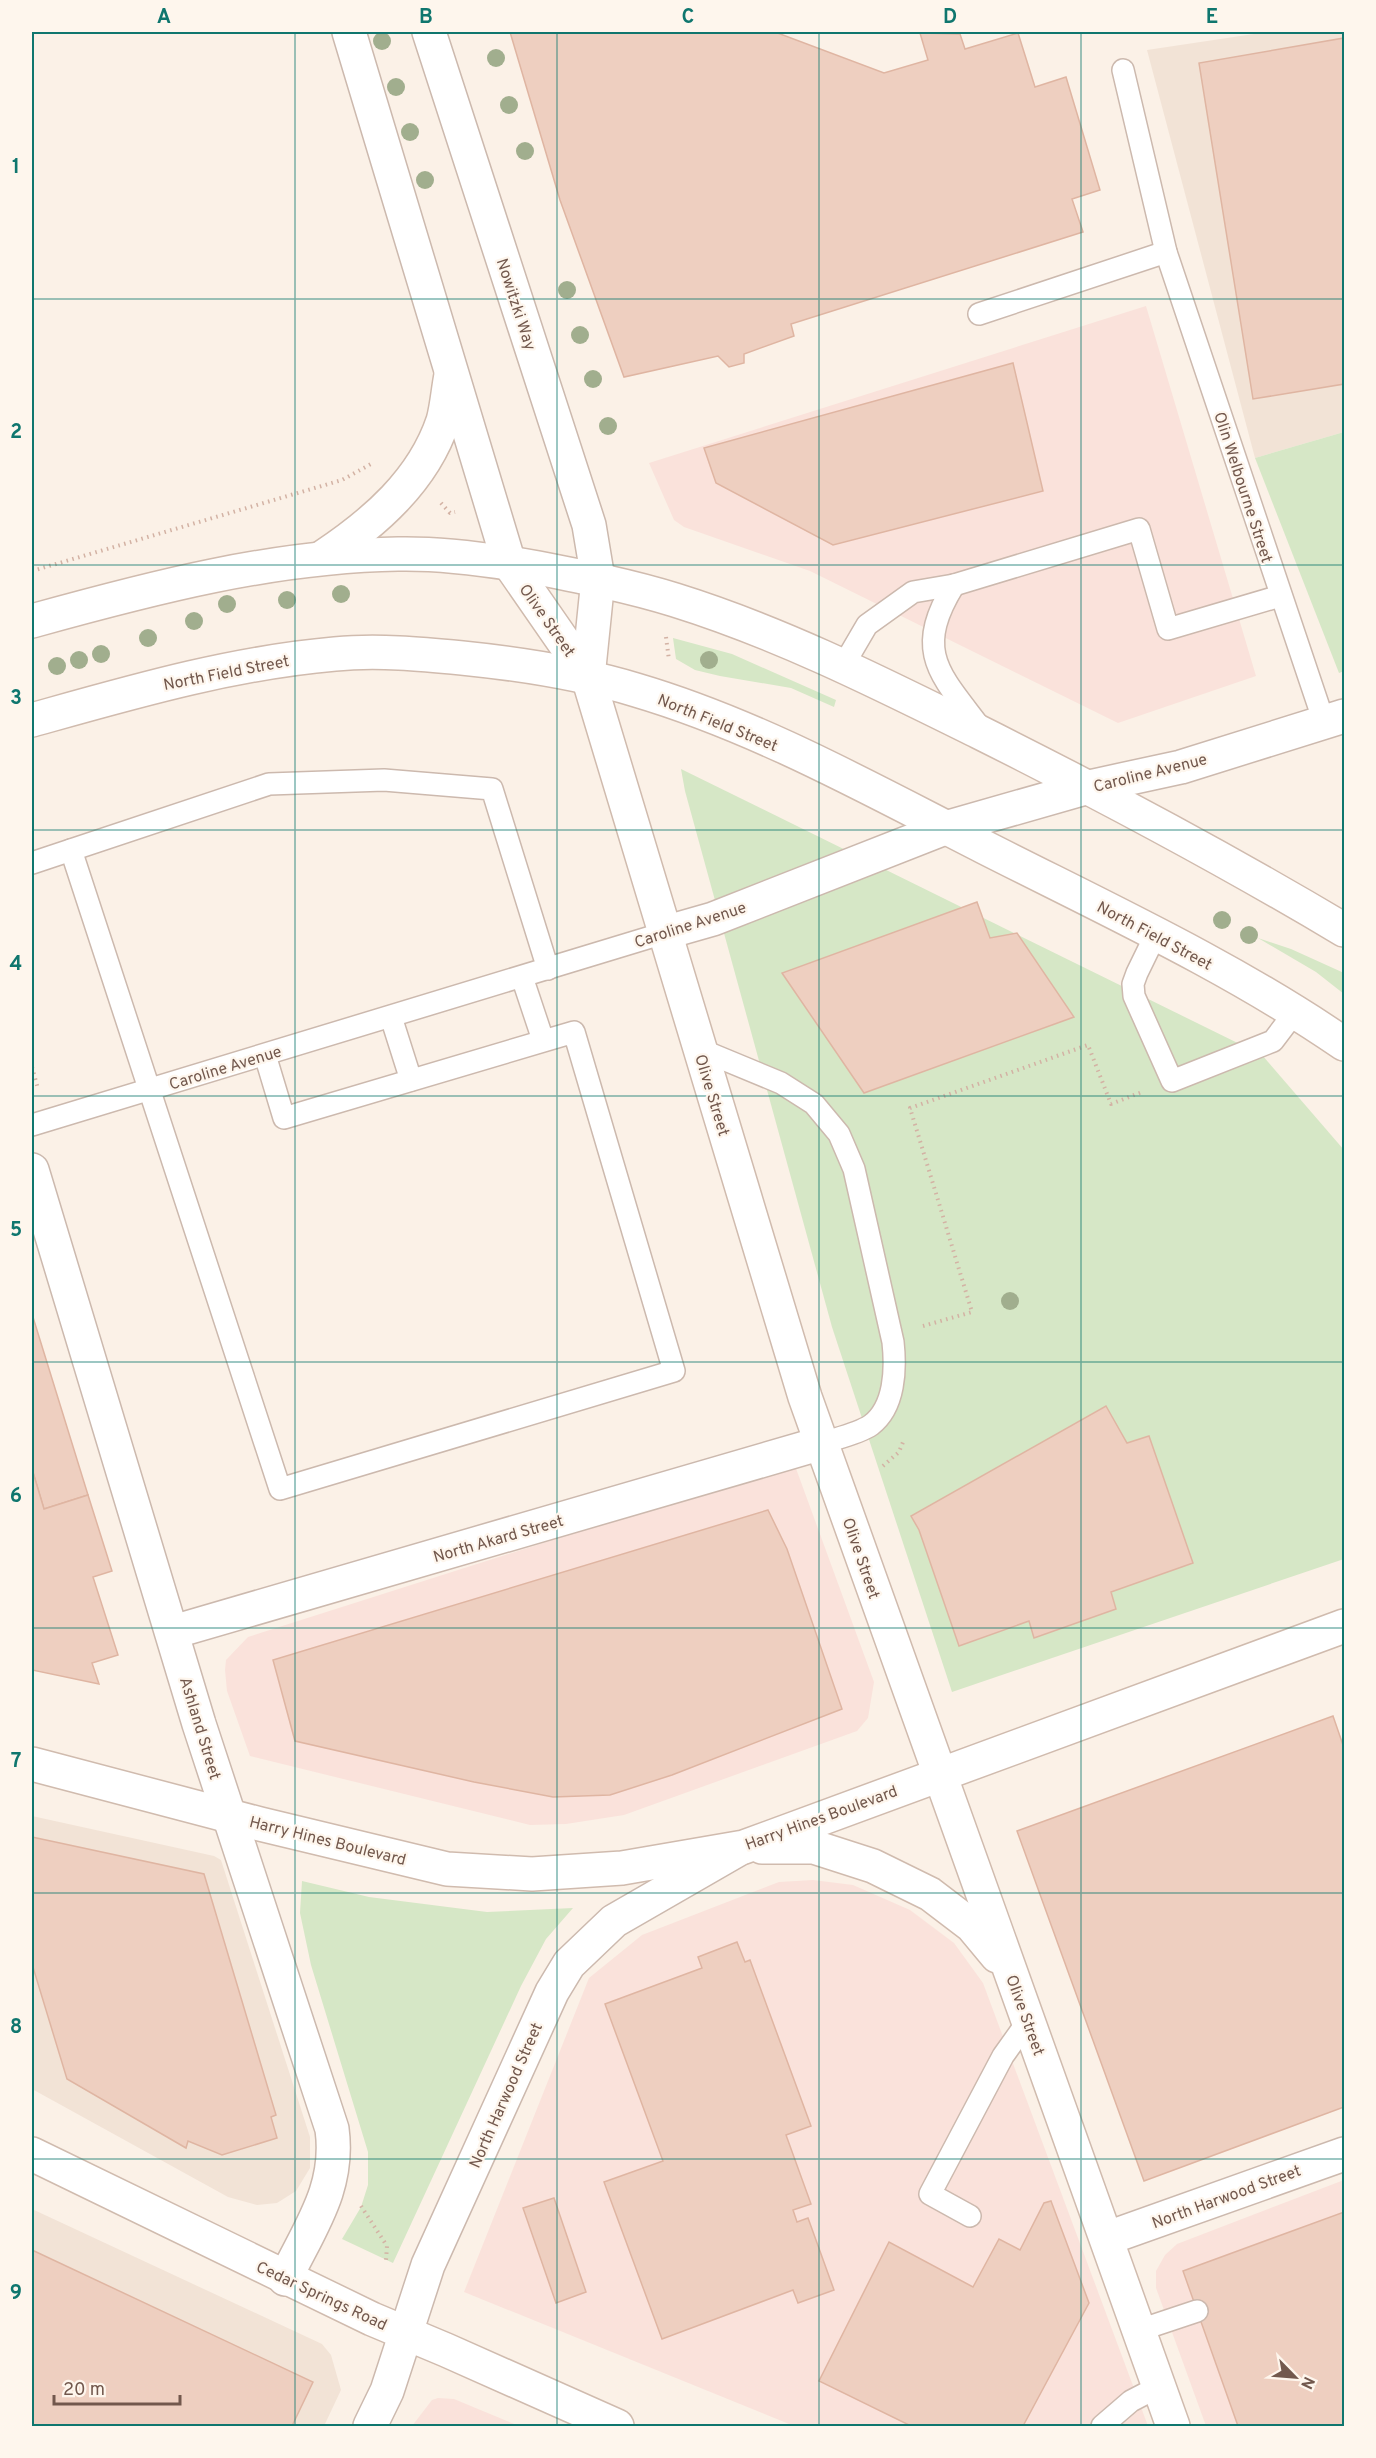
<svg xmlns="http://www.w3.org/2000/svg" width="1376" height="2458" font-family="Overpass,sans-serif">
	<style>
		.residential { fill: #f2e3d6 }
		.commercial { fill: #fae2db }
		.green { fill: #d6e7c6 }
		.building { fill: #eecfc0; stroke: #dfb5a2; stroke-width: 1.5 }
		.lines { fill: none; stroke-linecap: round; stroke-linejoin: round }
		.service-casing { stroke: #ccb9ae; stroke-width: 24 }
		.minor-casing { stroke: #ccb9ae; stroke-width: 36 }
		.tertiary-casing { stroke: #ccb9ae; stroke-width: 36 }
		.secondary-casing { stroke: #d0bbae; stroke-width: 36 }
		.path { stroke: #d3b2a4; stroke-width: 4; stroke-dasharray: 1.5 4.5; stroke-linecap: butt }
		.service { stroke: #fff; stroke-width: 21 }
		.minor { stroke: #fff; stroke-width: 33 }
		.tertiary { stroke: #fff; stroke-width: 33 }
		.secondary { stroke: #fff; stroke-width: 33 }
		.tree { fill: #a1ae8e }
		.grid { fill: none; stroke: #0f766e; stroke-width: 1.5; stroke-opacity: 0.55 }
		.labels { text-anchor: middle; stroke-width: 4.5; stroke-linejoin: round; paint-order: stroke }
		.street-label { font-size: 16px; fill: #72584d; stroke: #fef6ed }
		.neatline { fill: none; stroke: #0f766e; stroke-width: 2 }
		.grid-label { font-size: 20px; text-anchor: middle; font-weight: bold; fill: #0f766e }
	</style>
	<rect width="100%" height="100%" fill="#fbf1e7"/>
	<g class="residential">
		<path d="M1267 32H1344V432L1255 458 1147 50Z"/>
		<path d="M32 1816 214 1856 221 1860 310 2137V2168L296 2191 277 2203 257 2205 228 2197 32 2089Z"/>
		<path d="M32 2209 322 2344 331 2355 341 2390 324 2426H32Z"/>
	</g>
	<g class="commercial">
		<path d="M1146 306 1256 676 1118 723 810 571 684 527 674 520 649 463Z"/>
		<path d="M794 1463 874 1682 868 1718 857 1731 624 1815 566 1824 530 1825 250 1756 227 1691 225 1670 226 1660 248 1637Z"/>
		<path d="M813 1880 853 1885 910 1910 954 1943 983 1983 1148 2426H794L464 2292 589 1978 642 1935 779 1882Z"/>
		<path d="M1344 2180V2426H1206L1156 2288V2271L1165 2255 1177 2244Z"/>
		<path d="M438 2398 454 2399 519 2426H412L432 2400Z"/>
	</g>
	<g class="green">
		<path d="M1344 432V671L1339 673 1255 458Z"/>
		<path d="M673 638 732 654 836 700 834 707 791 688 720 676 695 670 676 659Z"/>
		<path d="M681 769 1262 1055 1344 1150V1559L952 1692 832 1327 685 791Z"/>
		<path d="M1258 938 1291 949 1344 973V994L1316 972Z"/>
		<path d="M302 1881 369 1897 487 1912 573 1908 546 1939 521 1986 393 2263 342 2239 361 2207 368 2185V2152L311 1965 300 1913Z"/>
	</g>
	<g class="building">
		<path d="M510 32H775L884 73 928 60 920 33 960 34 965 49 1018 33 1035 87 1066 77 1100 190 1072 199 1083 232 791 324 794 336 744 354V363L729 367 718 356 624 377 560 200Z"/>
		<path d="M1344 38V384L1253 399 1199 63Z"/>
		<path d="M1013 363 1043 491 833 545 716 483 704 448Z"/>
		<path d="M977 902 990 938 1017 933 1074 1017 864 1093 782 973Z"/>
		<path d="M32 1314 88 1495 44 1509 32 1469Z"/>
		<path d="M1106 1406 1127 1443 1149 1436 1193 1563 1111 1592 1116 1609 1034 1638 1029 1621 959 1646 919 1530 911 1516Z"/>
		<path d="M32 1469 44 1509 88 1495 112 1571 93 1577 118 1655 92 1663 99 1684 32 1670Z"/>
		<path d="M768 1510 787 1549 842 1709 672 1775 610 1795 553 1797 474 1782 295 1741 273 1660Z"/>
		<path d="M1333 1716 1344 1748V2107L1144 2181 1017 1831Z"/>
		<path d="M32 1837 204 1874 276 2115 271 2117 277 2138 222 2155 188 2141 186 2148 67 2079 32 1964Z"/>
		<path d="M737 1942 745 1962 750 1960 811 2126 786 2135 811 2204 793 2210 797 2222 808 2218 834 2290 798 2303 793 2290 662 2339 604 2182 663 2161 605 2004 702 1968 698 1957Z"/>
		<path d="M554 2198 586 2292 556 2303 523 2208Z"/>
		<path d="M1051 2201 1089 2303 1023 2426H911L819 2381 889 2242 973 2287 999 2239 1020 2250 1044 2203Z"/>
		<path d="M1344 2212V2426H1238L1183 2271Z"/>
		<path d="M32 2250 313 2382 292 2426H32Z"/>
	</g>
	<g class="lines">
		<defs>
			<g id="service">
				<path d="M1123 70 1166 252 1324 722"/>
				<path d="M979 314 1166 252"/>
				<path d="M954 585C912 653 941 675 982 730"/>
				<path d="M843 666 867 625 913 592 954 585 1139 529 1168 629 1280 596"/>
				<path d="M32 863 71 850"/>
				<path d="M1156 934 1137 973 1133 984 1134 996 1172 1081 1273 1041 1295 1012"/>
				<path d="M522 977 543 1040"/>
				<path d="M391 1017 411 1080"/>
				<path d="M699 1049 781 1083 814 1104 839 1134 854 1169 893 1342C896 1369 895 1407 871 1425 858 1434 837 1438 822 1443"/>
				<path d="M265 1055 284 1118 574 1032 674 1371 280 1489 71 850 269 784 384 780 492 789 548 969"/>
				<path d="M32 1125 664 933"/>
				<path d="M970 2216 930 2194 1003 2056 1028 2021"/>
				<path d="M1140 2330 1197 2311"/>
				<path d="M1102 2426 1131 2401 1160 2386"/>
			</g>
			<g id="minor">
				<path d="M664 933 713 919 945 828 1089 787 1181 767 1344 716"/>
				<path d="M32 1170 199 1724 332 2129C340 2188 310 2227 285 2279"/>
				<path d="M173 1632 822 1443"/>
				<path d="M1108 2238 1344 2154"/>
			</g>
			<g id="tertiary">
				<path d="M349 32 509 563"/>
				<path d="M429 32 589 525 598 579"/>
				<path d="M370 2426 387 2391 428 2265 552 1992 569 1964 614 1921 739 1849"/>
			</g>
			<g id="secondary">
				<path d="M323 557C374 523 423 481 443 421 447 407 448 390 451 375"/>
				<path d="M509 563 588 677 805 1397 1173 2426"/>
				<path d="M32 621C151 588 273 556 398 554 444 553 493 560 538 568 584 577 630 586 675 600 781 633 880 683 979 732 1103 794 1225 859 1344 930"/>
				<path d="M588 677 598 579"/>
				<path d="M32 720C132 692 231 663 335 654 377 650 421 654 462 658 521 664 580 673 636 690 758 726 872 790 984 847 1106 909 1232 967 1344 1044"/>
				<path d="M32 1764 260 1824 447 1869 532 1874 622 1868 744 1847 1344 1626"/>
				<path d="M762 1847H814L873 1866 930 1894 972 1926 997 1956"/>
				<path d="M32 2154 372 2319 446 2350 617 2426"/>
			</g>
		</defs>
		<use href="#service" class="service-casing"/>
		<use href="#minor" class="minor-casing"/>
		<use href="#tertiary" class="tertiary-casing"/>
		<use href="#secondary" class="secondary-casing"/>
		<g class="path">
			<path d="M441 503 450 513 455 512"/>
			<path d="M32 571 342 480 371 464"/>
			<path d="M666 637 669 660"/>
			<path d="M32 1067 38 1089"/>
			<path d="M923 1326 972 1312 910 1108 1088 1045 1111 1104 1142 1092"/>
			<path d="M883 1466 899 1452 903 1442"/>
			<path d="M361 2206 387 2246 386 2260"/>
		</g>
		<use href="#service" class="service"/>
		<use href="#minor" class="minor"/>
		<use href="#tertiary" class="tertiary"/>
		<use href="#secondary" class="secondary"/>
	</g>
	<g class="tree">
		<circle cx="382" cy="41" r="9"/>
		<circle cx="496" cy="58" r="9"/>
		<circle cx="396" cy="87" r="9"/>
		<circle cx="509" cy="105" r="9"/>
		<circle cx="410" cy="132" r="9"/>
		<circle cx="525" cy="151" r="9"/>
		<circle cx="425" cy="180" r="9"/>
		<circle cx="567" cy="290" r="9"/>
		<circle cx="580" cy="335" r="9"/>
		<circle cx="593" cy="379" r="9"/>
		<circle cx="608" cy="426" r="9"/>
		<circle cx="341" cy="594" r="9"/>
		<circle cx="287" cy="600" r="9"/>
		<circle cx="227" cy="604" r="9"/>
		<circle cx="194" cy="621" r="9"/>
		<circle cx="148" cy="638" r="9"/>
		<circle cx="101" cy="654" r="9"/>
		<circle cx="79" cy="660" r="9"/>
		<circle cx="709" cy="660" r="9"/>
		<circle cx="57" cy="666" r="9"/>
		<circle cx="1222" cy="920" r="9"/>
		<circle cx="1249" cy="935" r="9"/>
		<circle cx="1010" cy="1301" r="9"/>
	</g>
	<path class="grid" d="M295 32V2426M557 32V2426M819 32V2426M1081 32V2426M32 299H1344M32 565H1344M32 830H1344M32 1096H1344M32 1362H1344M32 1628H1344M32 1893H1344M32 2159H1344"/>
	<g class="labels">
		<g class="street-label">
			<text transform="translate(517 304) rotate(72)" y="6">Nowitzki Way</text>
			<text transform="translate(1244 487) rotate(72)" y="6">Olin Welbourne Street</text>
			<text transform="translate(548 620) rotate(55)" y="6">Olive Street</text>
			<text transform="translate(226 672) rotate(-11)" y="6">North Field Street</text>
			<text transform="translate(718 722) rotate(22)" y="6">North Field Street</text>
			<text transform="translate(1150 772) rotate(-14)" y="6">Caroline Avenue</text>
			<text transform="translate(690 924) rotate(-18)" y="6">Caroline Avenue</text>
			<text transform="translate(1155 935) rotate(28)" y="6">North Field Street</text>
			<text transform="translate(225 1067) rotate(-17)" y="6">Caroline Avenue</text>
			<text transform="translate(713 1095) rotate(73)" y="6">Olive Street</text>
			<text transform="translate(498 1538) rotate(-16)" y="6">North Akard Street</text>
			<text transform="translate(862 1558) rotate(71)" y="6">Olive Street</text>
			<text transform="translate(201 1728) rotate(73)" y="6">Ashland Street</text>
			<text transform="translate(821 1817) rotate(-20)" y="6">Harry Hines Boulevard</text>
			<text transform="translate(328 1840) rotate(14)" y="6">Harry Hines Boulevard</text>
			<text transform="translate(1026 2015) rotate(70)" y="6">Olive Street</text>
			<text transform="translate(505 2095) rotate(-66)" y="6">North Harwood Street</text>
			<text transform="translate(1226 2196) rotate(-20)" y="6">North Harwood Street</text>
			<text transform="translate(322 2295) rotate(25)" y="6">Cedar Springs Road</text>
		</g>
	</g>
	<rect width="1376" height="2458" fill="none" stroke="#fef6ed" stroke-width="66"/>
	<g transform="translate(1295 2377) rotate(115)" stroke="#fef6ed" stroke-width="4.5" paint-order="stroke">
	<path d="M0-4.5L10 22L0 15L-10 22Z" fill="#72584d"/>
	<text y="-9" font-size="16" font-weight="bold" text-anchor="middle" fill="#72584d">N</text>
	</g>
	<path d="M54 2395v9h126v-9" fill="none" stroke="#72584d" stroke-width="3"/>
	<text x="63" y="2395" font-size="18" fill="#72584d" stroke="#fef6ed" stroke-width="4.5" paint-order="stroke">20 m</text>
	<rect x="33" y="33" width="1310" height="2392" class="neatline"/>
	<g class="grid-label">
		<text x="164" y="23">A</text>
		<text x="426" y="23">B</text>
		<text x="688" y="23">C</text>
		<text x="950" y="23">D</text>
		<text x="1212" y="23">E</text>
		<text x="16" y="173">1</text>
		<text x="16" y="438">2</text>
		<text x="16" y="704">3</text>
		<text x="16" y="970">4</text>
		<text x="16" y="1236">5</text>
		<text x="16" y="1502">6</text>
		<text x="16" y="1767">7</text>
		<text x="16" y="2033">8</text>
		<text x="16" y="2299">9</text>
	</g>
</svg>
